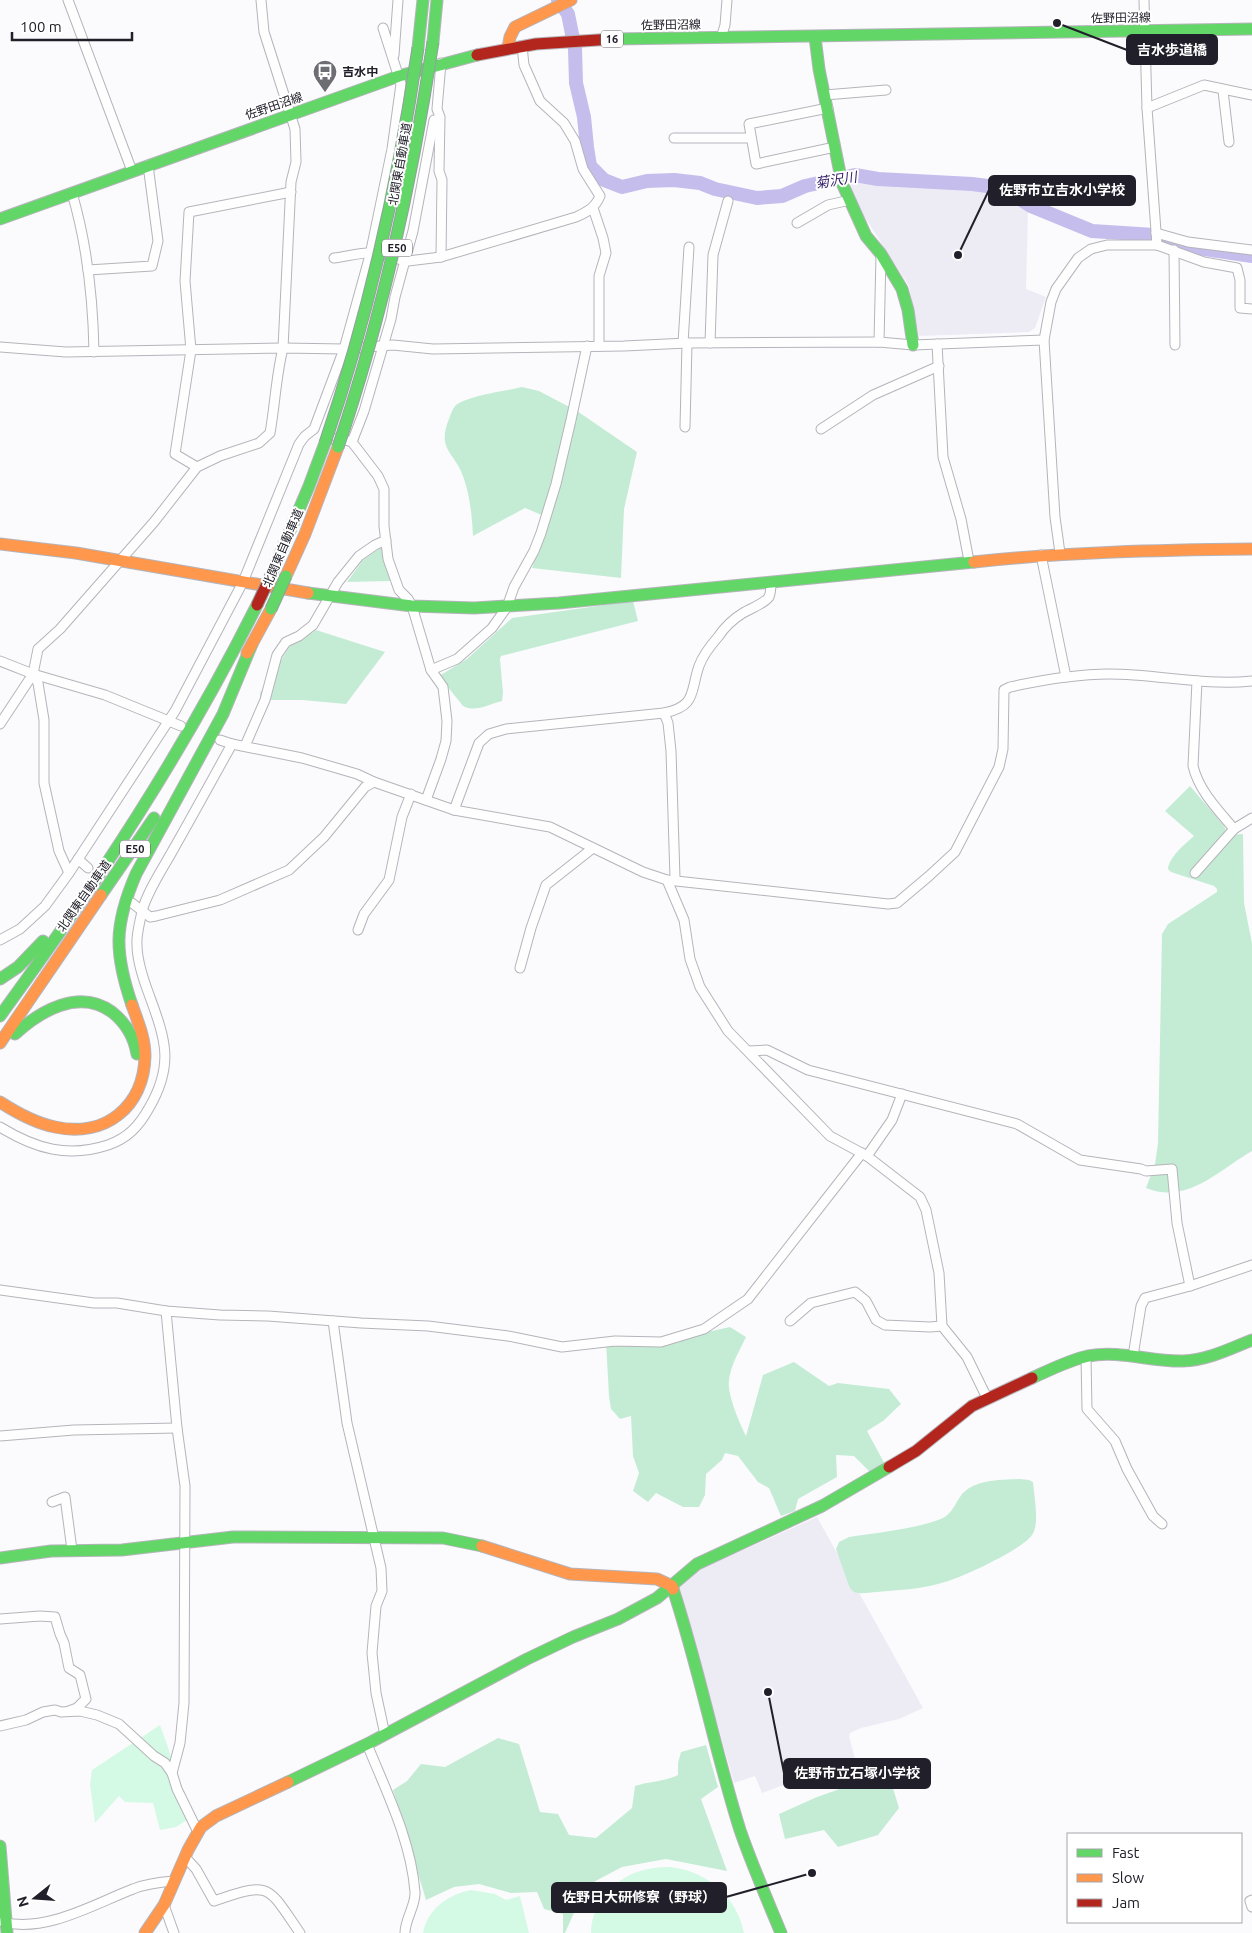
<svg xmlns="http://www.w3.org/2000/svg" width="1252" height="1933" font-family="Ubuntu,'Noto Sans JP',sans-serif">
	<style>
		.built { fill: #edecf5 }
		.green { fill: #d4fae5 }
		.forest { fill: #c4ecd5 }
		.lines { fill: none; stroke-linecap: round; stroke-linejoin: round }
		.river { stroke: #c5bdec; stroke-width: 14 }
		.street-casing { stroke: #b5b4ba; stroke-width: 11 }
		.fast-casing { stroke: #b5b4ba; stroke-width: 13 }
		.slow-casing { stroke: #b5b4ba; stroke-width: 13 }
		.jam-casing { stroke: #b5b4ba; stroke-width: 13 }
		.street { stroke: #fefeff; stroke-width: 9 }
		.fast { stroke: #63d668; stroke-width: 11 }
		.slow { stroke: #ff974d; stroke-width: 11 }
		.jam { stroke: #b3261e; stroke-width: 11 }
		.fast-bridge-casing { stroke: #91a19c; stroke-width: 13; stroke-linecap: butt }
		.jam-bridge-casing { stroke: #91a19c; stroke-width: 13; stroke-linecap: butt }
		.fast-bridge { stroke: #63d668; stroke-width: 11 }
		.jam-bridge { stroke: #b3261e; stroke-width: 11 }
		.labels { text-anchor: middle; stroke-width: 4; stroke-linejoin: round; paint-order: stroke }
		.shield { fill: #fff; stroke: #64636a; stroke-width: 1 }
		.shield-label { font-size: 11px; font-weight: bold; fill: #21202a }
		.street-label { font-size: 12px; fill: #21202a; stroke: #fff }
		.poi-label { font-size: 12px; font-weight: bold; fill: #21202a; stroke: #fff; text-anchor: start }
		.water-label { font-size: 14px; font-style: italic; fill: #341d69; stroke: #fff }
		.leader { fill: none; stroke: #21202a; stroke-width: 2 }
		.callout-dot { fill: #21202a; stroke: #fff; stroke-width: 2 }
		.callout { fill: #21202a; stroke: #21202a; stroke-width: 2 }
		.callout-label { font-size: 14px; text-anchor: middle; font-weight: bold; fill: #fff }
	</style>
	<rect width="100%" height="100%" fill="#fbfbfe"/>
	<g class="built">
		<path d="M849 180 979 189 1002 195 1028 210 1026 289 1046 297 1035 328 1029 332 919 336 909 286 864 216 855 200Z"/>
		<path d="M817 1517 923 1708 899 1719 861 1728 850 1733 849 1736 855 1759 762 1793 755 1776 734 1783 679 1588 701 1569Z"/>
	</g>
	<g class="green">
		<path d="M160 1725 169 1750 187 1820 176 1827 160 1830 153 1803 125 1802 119 1796 95 1823 90 1784 92 1770Z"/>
		<path d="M671 1867C708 1872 737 1897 744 1933H591C591 1906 612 1881 637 1872 648 1868 660 1867 671 1867Z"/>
		<path d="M471 1890 495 1894 506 1900 520 1896 529 1933H423C427 1909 449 1894 471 1890Z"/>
	</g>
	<g class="forest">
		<path d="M522 387 539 391 577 411 637 452 624 509 621 578 532 568 547 526 544 516 525 508 473 536C472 516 470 497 464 479 456 452 436 451 449 419 451 414 453 406 459 403 474 395 505 391 522 387Z"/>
		<path d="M385 545 390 581 347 582 363 560Z"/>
		<path d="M633 601 638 621 501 656 500 659 503 693 502 701C490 704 475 713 463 706L439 676 467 659 512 618Z"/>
		<path d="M316 630 385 652 346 704 302 700H264L260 697V693L290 646Z"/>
		<path d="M1190 786 1224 826 1228 835 1243 834 1244 903 1252 943V1151C1219 1170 1187 1205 1146 1188L1155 1164 1158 1143 1162 934 1168 924 1217 892V889L1214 886 1171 872 1168 869C1169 857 1185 844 1194 836L1165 811Z"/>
		<path d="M730 1327 746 1337C740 1350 730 1366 729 1381 727 1394 740 1424 746 1436L763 1375 794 1362 829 1386 838 1383 889 1389 901 1404 883 1421 867 1431 887 1468 874 1476 854 1456 836 1455 837 1477 798 1499 795 1511 781 1516 769 1488 758 1482 738 1456 725 1453 722 1460 706 1474 705 1495 699 1507H683L656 1493 648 1502 633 1491 639 1473 633 1456 631 1416 620 1419 611 1409 609 1396 606 1342H661Z"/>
		<path d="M1020 1479 1029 1480 1033 1482C1034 1495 1040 1525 1032 1535 1023 1549 963 1577 945 1582 924 1589 899 1590 877 1592 871 1592 864 1594 858 1593 854 1593 851 1590 849 1586L836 1549 839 1542 849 1537C875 1533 921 1528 943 1518 952 1513 955 1504 960 1497 972 1479 1001 1480 1020 1479Z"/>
		<path d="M498 1738 519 1744 540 1812 558 1814 569 1835 596 1838 632 1808 635 1786C650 1781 663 1782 678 1775V1763L681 1752 706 1745 718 1787 701 1799 727 1871 666 1859 622 1867 586 1886 565 1933H563V1914L544 1909 537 1892 511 1893 479 1884 454 1887 426 1900 393 1790 407 1781 421 1764 445 1767Z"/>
		<path d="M888 1772 899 1808 878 1835 838 1847 824 1830 785 1839 779 1814 817 1797Z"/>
	</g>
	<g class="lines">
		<path class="river" d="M558 0 568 14 575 49 576 83 584 117 587 147 590 166 604 180 622 187 647 181 674 180 700 183 715 189 757 198 782 196 805 186 855 175 878 179 972 184 1003 188 1031 206 1092 231 1154 235 1171 242 1198 248 1252 256"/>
		<defs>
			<g id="street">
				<path d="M68 0 132 171"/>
				<path d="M1144 0 1147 108 1157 245"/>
				<path d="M721 38 725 25 727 0"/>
				<path d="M394 55 398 0"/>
				<path d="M1223 91 1229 142"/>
				<path d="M825 95 886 90"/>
				<path d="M828 108 749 124 756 164 835 147"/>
				<path d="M1147 108 1204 85 1252 95"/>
				<path d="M674 138H751"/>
				<path d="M72 193C87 244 93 298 94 352"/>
				<path d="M593 208 603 238 606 253 599 276V346"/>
				<path d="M797 223 828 205 850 200"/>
				<path d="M1156 233 1188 242 1252 250"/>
				<path d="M1174 250 1175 345"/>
				<path d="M389 257 408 261 441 257 576 217C587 212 595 208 600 196L583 169 575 141 564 123 540 101 524 65 522 46"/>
				<path d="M441 257 442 180 439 171 440 117 437 109 441 63"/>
				<path d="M334 258C344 257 367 251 375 253"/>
				<path d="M88 270 152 266 158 241 148 165"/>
				<path d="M879 342 881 255"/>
				<path d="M683 343 689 247"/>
				<path d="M710 343 713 255 728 201"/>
				<path d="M937 344 943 457 961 519 969 561"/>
				<path d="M0 347 66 352 283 348 344 349 393 345 433 349 624 346 687 343 879 342 913 345 1044 340"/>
				<path d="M685 427 687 343"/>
				<path d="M821 429 873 395 939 366"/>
				<path d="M337 438 352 442 378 476 384 489V526L388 559 399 590 408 599 412 606 431 670 443 687 447 721 446 741 441 759 426 800"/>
				<path d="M352 442 364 411 391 319 395 297 413 231 434 120"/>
				<path d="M197 467 175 454 191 350 185 281 189 212 291 192"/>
				<path d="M1060 553 1055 517 1044 340 1051 302 1056 289 1078 258 1091 249 1107 245H1157L1204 262 1237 268 1240 280V308L1252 309"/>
				<path d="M1041 555 1066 677"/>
				<path d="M0 661 33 674 105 695 181 726"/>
				<path d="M431 670 457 659 492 628 507 607 514 587 534 551 541 533 556 484 571 420 587 346"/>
				<path d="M33 674 38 683 44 720V783L59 851 69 873"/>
				<path d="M1197 681 1193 766C1199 791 1218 810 1234 829"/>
				<path d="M664 713 668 723 671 751 675 878 673 881"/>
				<path d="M0 724 33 674 38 649 60 629 154 522 197 467 220 456 259 443 270 433C275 405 276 376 283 348L291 182 296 162 295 129 264 32 261 0"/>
				<path d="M220 740 232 744 302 758 357 774 374 782 454 810 550 827 643 872 667 880 888 904 897 903 929 876 955 852 999 767 1003 749 1004 690 1010 687C1042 680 1076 674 1109 674 1157 674 1204 686 1252 681"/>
				<path d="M245 746 265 700 277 655 286 642 299 636 313 625 338 582 359 556 375 545 386 540"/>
				<path d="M454 810 479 743 489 734 506 729 664 713C697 706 690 692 699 666 703 655 711 645 718 637 724 628 733 619 743 613 751 608 764 604 769 597 771 592 771 587 771 582"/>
				<path d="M78 859 88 868"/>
				<path d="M1195 873 1234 829 1252 818"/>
				<path d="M667 880 684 920 690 959 700 987 728 1031 830 1136 867 1156 920 1197 926 1210 939 1273 942 1326 967 1357 987 1398"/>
				<path d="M132 903 150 917 156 916 220 900 289 870 324 837 365 787 374 782"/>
				<path d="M358 930 364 914 389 880 402 817 411 794"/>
				<path d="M0 940 20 929 45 906 69 873 175 711 243 582 299 444 305 436 314 429 344 349 370 255 392 149 401 84 383 28"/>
				<path d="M520 968 531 928 546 885 593 848"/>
				<path d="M749 1051 767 1050 808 1070 1017 1124 1080 1160 1141 1169 1146 1171 1172 1169 1177 1223 1190 1286"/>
				<path d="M0 1127C36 1149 68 1158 108 1145 128 1138 139 1126 149 1108 176 1062 164 1036 147 989 142 975 137 960 137 945 136 935 140 922 142 911 148 890 162 870 173 850 193 815 212 780 232 744"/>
				<path d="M867 1156 892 1120 902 1094"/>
				<path d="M0 1290 94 1303H117L166 1311 220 1315 268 1316 361 1323 428 1326 508 1336 562 1347 615 1341 661 1342 704 1329 748 1299 862 1153"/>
				<path d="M166 1311 177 1428 185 1486 184 1703 180 1743 172 1773"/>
				<path d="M333 1321 347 1423 381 1568 382 1591 376 1606 372 1653 376 1693 385 1735"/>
				<path d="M790 1321 811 1303 855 1292 866 1301 876 1320 885 1325 930 1327 942 1326"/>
				<path d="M1133 1356 1141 1306 1145 1298 1190 1286 1252 1265"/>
				<path d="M1086 1357 1087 1409 1115 1441 1127 1469 1153 1516 1162 1524"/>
				<path d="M0 1436 74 1430 177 1428"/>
				<path d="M52 1502 65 1497 72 1550"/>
				<path d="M0 1619 40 1616 55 1617 60 1634 64 1643 69 1668 80 1675 86 1699 77 1708 69 1711"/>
				<path d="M0 1726 26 1720 43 1712 55 1710 61 1712 80 1711 97 1715 119 1724 154 1756 165 1763 172 1773 177 1789 198 1832"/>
				<path d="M367 1744C386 1791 411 1840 415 1892 416 1905 405 1919 405 1933"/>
				<path d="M185 1857 196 1869 214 1901C271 1881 267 1885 300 1933"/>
				<path d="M1252 1900 1250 1901 1252 1907"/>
				<path d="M164 1905 174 1933"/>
				<path d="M3 1922C46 1933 94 1904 133 1889 145 1884 161 1882 174 1881"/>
			</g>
			<g id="fast">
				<path d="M815 37 819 69 842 183 866 236 881 254 902 289 908 310 913 345"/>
				<path d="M613 39 1252 29"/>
				<path d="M433 42 437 0"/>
				<path d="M418 48 423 0"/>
				<path d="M0 219 399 76 477 55"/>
				<path d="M272 573 309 486 325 443"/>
				<path d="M308 593 412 606 474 608 559 603 974 562"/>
				<path d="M101 895 154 818"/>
				<path d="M0 979 18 967 43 941"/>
				<path d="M132 1005C114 953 114 925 136 874L223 714 252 644"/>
				<path d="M0 1016C97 883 183 753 257 605"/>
				<path d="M15 1034C40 1011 79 988 112 1012 126 1023 134 1037 137 1054"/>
				<path d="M1032 1378C1050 1370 1069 1360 1088 1356 1120 1350 1152 1362 1183 1361 1208 1360 1229 1349 1252 1340"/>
				<path d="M0 1558 51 1551 122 1550 233 1537 443 1538 482 1546"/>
				<path d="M673 1589C699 1668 715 1751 740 1830 752 1865 767 1899 781 1933"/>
				<path d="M288 1782 371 1742 527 1659 573 1637 618 1619 657 1598 697 1564 822 1506 889 1467"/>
				<path d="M0 1846 7 1933"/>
			</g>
			<g id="slow">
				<path d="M508 48 510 37 515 27 571 0"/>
				<path d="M0 544 76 553 308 593"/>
				<path d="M974 562C1067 552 1159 550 1252 549"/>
				<path d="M286 576 305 534 338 447"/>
				<path d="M247 653 271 609"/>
				<path d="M0 1043 101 895"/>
				<path d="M0 1102C17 1113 35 1123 55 1127 105 1138 144 1107 145 1056 145 1038 138 1022 132 1005"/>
				<path d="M482 1546 570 1574 657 1579 672 1586 673 1589"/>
				<path d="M145 1933 164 1905 188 1850 201 1827 216 1816 288 1782"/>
			</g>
			<g id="jam">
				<path d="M477 55 536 44 613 39"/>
				<path d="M889 1467 916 1451 972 1406 1032 1378"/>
			</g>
		</defs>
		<use href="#street" class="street-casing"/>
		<use href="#fast" class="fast-casing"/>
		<use href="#slow" class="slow-casing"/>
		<use href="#jam" class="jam-casing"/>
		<use href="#street" class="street"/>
		<use href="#fast" class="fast"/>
		<use href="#slow" class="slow"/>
		<use href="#jam" class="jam"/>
		<defs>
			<g id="fast-bridge">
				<path d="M325 443C369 314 398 183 418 48"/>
				<path d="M338 447C383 315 412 180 433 42"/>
				<path d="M271 609 286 576"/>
			</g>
			<path id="jam-bridge" d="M257 605 272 573"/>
		</defs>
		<use href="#fast-bridge" class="fast-bridge-casing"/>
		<use href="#jam-bridge" class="jam-bridge-casing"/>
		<use href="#fast-bridge" class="fast-bridge"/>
		<use href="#jam-bridge" class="jam-bridge"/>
	</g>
	<defs>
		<symbol id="bus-pin" viewBox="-11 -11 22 30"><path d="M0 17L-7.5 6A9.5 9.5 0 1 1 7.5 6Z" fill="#6d6d74" stroke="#fff"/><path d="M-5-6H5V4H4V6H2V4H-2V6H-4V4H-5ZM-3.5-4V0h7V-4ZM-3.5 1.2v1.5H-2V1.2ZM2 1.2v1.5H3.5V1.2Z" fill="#fff"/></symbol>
	</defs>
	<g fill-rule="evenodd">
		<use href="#bus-pin" x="311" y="58" width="28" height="38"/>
	</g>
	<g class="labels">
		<g class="shield">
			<rect x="601" y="30.5" width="22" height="17" rx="4"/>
			<rect x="382" y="239.5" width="30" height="17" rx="4"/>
			<rect x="120" y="840.5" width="30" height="17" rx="4"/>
		</g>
		<g class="shield-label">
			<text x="612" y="43">16</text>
			<text x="397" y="252">E50</text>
			<text x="135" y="853">E50</text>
		</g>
		<g class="street-label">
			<text transform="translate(1121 18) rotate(-1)" y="4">佐野田沼線</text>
			<text transform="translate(671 25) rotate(-1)" y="4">佐野田沼線</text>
			<text transform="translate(274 106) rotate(-19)" y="4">佐野田沼線</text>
			<text transform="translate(400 164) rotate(-80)" y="4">北関東自動車道</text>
			<text transform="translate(283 548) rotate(-67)" y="4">北関東自動車道</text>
			<text transform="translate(84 896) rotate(-55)" y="4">北関東自動車道</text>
		</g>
		<g class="poi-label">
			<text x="342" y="76">吉水中</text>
		</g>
		<g class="water-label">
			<text transform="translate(836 180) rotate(-9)" y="5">菊沢川</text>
		</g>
	</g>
	<path class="leader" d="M1057 23L1127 50M958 255L989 190M768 1692L784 1773M812 1873L726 1897"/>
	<g class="callout-dot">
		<circle cx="1057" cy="23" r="5"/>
		<circle cx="958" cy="255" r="5"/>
		<circle cx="768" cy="1692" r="5"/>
		<circle cx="812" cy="1873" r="5"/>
	</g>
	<g class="callout">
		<rect x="1127" y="35" width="90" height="29" rx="5"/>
		<rect x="989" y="176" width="146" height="29" rx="5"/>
		<rect x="784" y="1759" width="146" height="29" rx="5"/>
		<rect x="552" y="1883" width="174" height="29" rx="5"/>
	</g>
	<g class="callout-label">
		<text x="1172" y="55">吉水歩道橋</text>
		<text x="1062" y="195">佐野市立吉水小学校</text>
		<text x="857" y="1778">佐野市立石塚小学校</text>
		<text x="639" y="1902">佐野日大研修寮（野球）</text>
	</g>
	<rect x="1067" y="1833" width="175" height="90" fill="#ffffff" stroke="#a6a6aa"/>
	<rect x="1077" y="1849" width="25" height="8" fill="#63d668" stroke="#a6a6aa"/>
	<text x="1112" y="1858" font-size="15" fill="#21202a">Fast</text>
	<rect x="1077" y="1874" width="25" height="8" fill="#ff974d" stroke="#a6a6aa"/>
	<text x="1112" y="1883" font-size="15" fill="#21202a">Slow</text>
	<rect x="1077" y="1899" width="25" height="8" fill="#b3261e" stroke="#a6a6aa"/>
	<text x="1112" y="1908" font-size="15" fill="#21202a">Jam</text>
	<g transform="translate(35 1898) rotate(253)" stroke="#ffffff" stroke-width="4" paint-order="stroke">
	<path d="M0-4L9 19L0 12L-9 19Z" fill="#21202a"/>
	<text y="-8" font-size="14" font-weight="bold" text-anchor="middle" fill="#21202a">N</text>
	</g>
	<path d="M12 32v8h120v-8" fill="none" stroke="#21202a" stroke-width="2.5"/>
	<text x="20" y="32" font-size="15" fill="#21202a" stroke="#ffffff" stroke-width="4" paint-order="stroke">100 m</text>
</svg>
